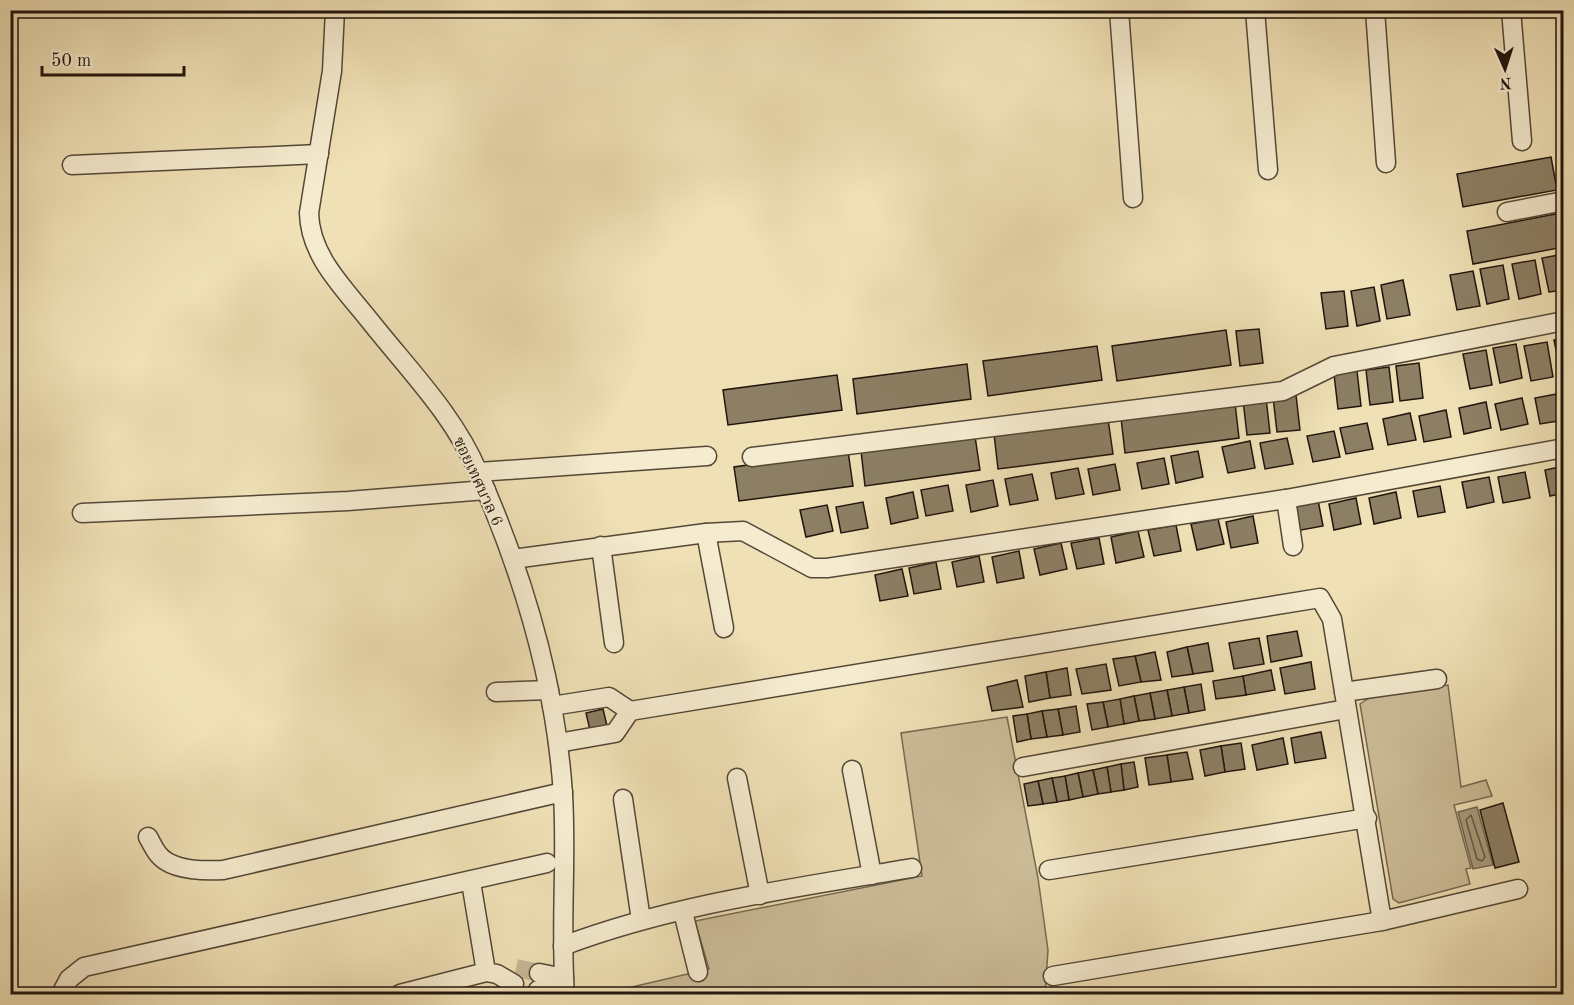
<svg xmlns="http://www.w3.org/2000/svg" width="1574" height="1005" font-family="'Old Standard TT','Noto Serif Thai',serif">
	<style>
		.green { fill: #ccbd98; stroke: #766952; stroke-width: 1.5 }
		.water { fill: #a99b7c; stroke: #736550; stroke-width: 1.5 }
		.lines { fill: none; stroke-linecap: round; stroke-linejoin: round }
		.shore { stroke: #655844; stroke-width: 1.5 }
		.building { fill: #8c7f64; stroke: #21150d; stroke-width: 1.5 }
		.street-tunnel { stroke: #c6b793; stroke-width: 18; stroke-dasharray: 18 9; stroke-linecap: butt }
		.street-casing { stroke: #544837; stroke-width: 21 }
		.street { stroke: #f5ebcf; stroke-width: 18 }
		.labels { text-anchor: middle; stroke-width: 4.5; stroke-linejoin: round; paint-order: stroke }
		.street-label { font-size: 16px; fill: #21150d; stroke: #f5ebcf }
	</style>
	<rect width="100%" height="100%" fill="#efe0b5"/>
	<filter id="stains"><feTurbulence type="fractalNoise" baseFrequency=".00333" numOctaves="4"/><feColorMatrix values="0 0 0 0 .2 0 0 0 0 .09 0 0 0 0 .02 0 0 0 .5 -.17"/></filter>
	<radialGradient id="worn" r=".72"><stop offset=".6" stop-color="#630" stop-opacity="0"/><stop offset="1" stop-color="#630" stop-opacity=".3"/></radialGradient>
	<g class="green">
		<path d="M1448 685 1461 787 1486 780 1492 796 1454 805 1471 868 1466 869 1470 884 1399 903 1393 899 1360 704 1369 698Z"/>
		<path d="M1007 717 1038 878 1048 950 1045 994H602L709 969 695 921 922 876 901 733Z"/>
	</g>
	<path class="water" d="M1477 807 1493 865 1473 869 1458 812Z"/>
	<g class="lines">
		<path class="shore" d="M1471 815 1485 857 1482 861 1477 859 1466 820Z"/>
	</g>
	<g class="building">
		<path d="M1551 157 1557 190 1463 207 1457 174Z"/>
		<path d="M1561 213 1564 247 1473 264 1467 231Z"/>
		<path d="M1564 254V290L1549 292 1542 258Z"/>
		<path d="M1535 260 1541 294 1519 299 1512 264Z"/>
		<path d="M1503 265 1509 299 1487 304 1480 269Z"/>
		<path d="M1473 271 1480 306 1457 310 1450 275Z"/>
		<path d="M1403 280 1410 315 1387 319 1381 285Z"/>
		<path d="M1374 287 1380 321 1357 326 1351 291Z"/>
		<path d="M1344 291 1348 326 1326 329 1321 293Z"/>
		<path d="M1259 329 1263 363 1240 366 1236 331Z"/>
		<path d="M1226 330 1231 365 1117 381 1112 346Z"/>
		<path d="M1564 338V374L1561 375 1554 340Z"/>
		<path d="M1547 342 1553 377 1531 381 1524 346Z"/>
		<path d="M1516 344 1522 378 1500 383 1493 348Z"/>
		<path d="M1097 346 1102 380 988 396 983 361Z"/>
		<path d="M1486 350 1492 385 1470 389 1463 354Z"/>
		<path d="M1419 363 1423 398 1400 401 1396 366Z"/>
		<path d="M967 364 971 399 857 414 853 379Z"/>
		<path d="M1389 367 1393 402 1370 405 1366 370Z"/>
		<path d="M1357 371 1361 406 1338 409 1334 374Z"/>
		<path d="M837 375 842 410 728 425 723 390Z"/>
		<path d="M1562 393 1564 420 1540 424 1535 398Z"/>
		<path d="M1296 395 1300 430 1277 432 1273 397Z"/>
		<path d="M1266 398 1270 433 1247 435 1243 400Z"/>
		<path d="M1522 398 1528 424 1501 430 1495 404Z"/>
		<path d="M1486 402 1491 428 1464 434 1459 408Z"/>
		<path d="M1235 403 1239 438 1125 453 1121 418Z"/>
		<path d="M1446 410 1451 437 1424 442 1419 416Z"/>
		<path d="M1410 413 1416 440 1388 445 1383 419Z"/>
		<path d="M1108 419 1113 454 998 469 994 434Z"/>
		<path d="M1367 423 1373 449 1346 454 1340 428Z"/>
		<path d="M1334 431 1340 457 1313 462 1307 436Z"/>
		<path d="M975 436 980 470 865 486 861 451Z"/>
		<path d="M1287 438 1293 464 1265 469 1260 443Z"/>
		<path d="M1250 441 1255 468 1228 473 1222 447Z"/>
		<path d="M848 451 853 486 739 501 734 467Z"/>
		<path d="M1198 451 1203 477 1176 483 1171 456Z"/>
		<path d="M1164 458 1169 484 1142 489 1137 463Z"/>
		<path d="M1115 464 1120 490 1093 495 1088 469Z"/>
		<path d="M1564 466V493L1550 496 1545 470Z"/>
		<path d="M1078 468 1084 494 1056 499 1051 473Z"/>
		<path d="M1525 472 1530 498 1503 503 1498 477Z"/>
		<path d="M1032 474 1038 500 1010 505 1005 479Z"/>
		<path d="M1489 477 1494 502 1467 508 1462 482Z"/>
		<path d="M993 480 998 506 971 512 966 485Z"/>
		<path d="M948 485 953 511 926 516 921 490Z"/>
		<path d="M1440 486 1445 512 1418 517 1413 491Z"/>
		<path d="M913 492 918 518 891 524 886 498Z"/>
		<path d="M1396 492 1401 518 1374 524 1369 498Z"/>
		<path d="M1356 498 1361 524 1334 530 1329 504Z"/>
		<path d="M1318 500 1323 526 1296 531 1291 506Z"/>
		<path d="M863 502 868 528 841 533 836 507Z"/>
		<path d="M827 505 833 531 806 537 800 510Z"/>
		<path d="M1253 516 1258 543 1231 548 1226 522Z"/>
		<path d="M1218 519 1224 544 1197 550 1191 524Z"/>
		<path d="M1176 525 1181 551 1154 556 1148 530Z"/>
		<path d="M1138 531 1144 557 1116 563 1111 537Z"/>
		<path d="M1099 538 1104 564 1077 569 1071 543Z"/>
		<path d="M1061 543 1067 569 1040 575 1034 549Z"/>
		<path d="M1019 551 1024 578 997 583 992 557Z"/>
		<path d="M979 556 984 582 957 587 952 562Z"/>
		<path d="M936 562 941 589 914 594 909 568Z"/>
		<path d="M902 569 908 596 880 601 875 575Z"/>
		<path d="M1297 631 1302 656 1271 662 1267 636Z"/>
		<path d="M1259 638 1264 664 1234 669 1229 643Z"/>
		<path d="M1208 643 1213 671 1193 674 1187 647Z"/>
		<path d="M1187 647 1193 674 1172 677 1167 652Z"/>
		<path d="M1155 652 1161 680 1141 682 1135 656Z"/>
		<path d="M1135 656 1141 682 1119 686 1113 659Z"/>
		<path d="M1311 662 1315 689 1285 694 1280 668Z"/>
		<path d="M1106 664 1111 690 1082 694 1076 669Z"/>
		<path d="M1067 668 1071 695 1050 698 1046 672Z"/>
		<path d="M1271 670 1275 690 1246 695 1243 676Z"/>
		<path d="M1046 672 1050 698 1029 702 1025 676Z"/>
		<path d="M1243 676 1246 695 1216 699 1213 681Z"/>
		<path d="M1017 680 1023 707 992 711 987 687Z"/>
		<path d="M1201 684 1205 710 1189 713 1184 687Z"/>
		<path d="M1184 687 1189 713 1172 716 1167 690Z"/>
		<path d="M1167 690 1172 716 1155 719 1150 693Z"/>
		<path d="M1150 693 1155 719 1139 721 1134 696Z"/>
		<path d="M1134 696 1139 721 1124 724 1120 699Z"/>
		<path d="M1120 699 1124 724 1108 727 1103 702Z"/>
		<path d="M1103 702 1108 727 1092 730 1087 704Z"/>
		<path d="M1076 706 1080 732 1063 735 1058 709Z"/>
		<path d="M603 709 607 726 590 730 586 713Z"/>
		<path d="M1058 709 1063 735 1047 737 1042 711Z"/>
		<path d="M1042 711 1047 737 1031 739 1027 714Z"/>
		<path d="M1027 714 1031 739 1017 742 1013 716Z"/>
		<path d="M1321 732 1326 758 1295 763 1291 738Z"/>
		<path d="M1283 738 1288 764 1257 770 1252 745Z"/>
		<path d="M1241 743 1245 769 1225 772 1221 746Z"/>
		<path d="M1221 746 1225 772 1205 776 1200 750Z"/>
		<path d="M1187 752 1193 779 1171 782 1167 755Z"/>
		<path d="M1167 755 1171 782 1149 785 1145 758Z"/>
		<path d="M1134 762 1138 787 1124 790 1121 764Z"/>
		<path d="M1121 764 1124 790 1111 792 1107 767Z"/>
		<path d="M1107 767 1111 792 1098 794 1093 770Z"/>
		<path d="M1093 770 1098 794 1083 797 1078 773Z"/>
		<path d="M1078 773 1083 797 1069 800 1065 776Z"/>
		<path d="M1065 776 1069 800 1057 802 1052 778Z"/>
		<path d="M1052 778 1057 802 1043 804 1038 781Z"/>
		<path d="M1038 781 1043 804 1028 806 1024 784Z"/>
		<path d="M1503 803 1519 862 1495 868 1480 810Z"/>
	</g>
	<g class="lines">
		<path class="street-tunnel" d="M516 968 539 973"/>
		<defs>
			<g id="street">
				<path d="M335 10 332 71 309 213C310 257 345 289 370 321 408 369 454 415 478 472 523 574 556 684 563 795 567 861 560 928 565 994"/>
				<path d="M1119 10 1133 198"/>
				<path d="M1255 10 1268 170"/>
				<path d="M1375 10 1386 163"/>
				<path d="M1511 10 1522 141"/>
				<path d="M72 165 319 154"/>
				<path d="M1507 212 1564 201"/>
				<path d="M752 457 1283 391 1334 366 1564 321"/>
				<path d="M479 472 707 456"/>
				<path d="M1286 499 1293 546"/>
				<path d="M82 513 348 501 486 490"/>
				<path d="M706 533 724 628"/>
				<path d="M601 546 614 643"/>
				<path d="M513 559 706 533 743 531 812 568H827L1286 499 1564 448"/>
				<path d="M496 692 549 690"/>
				<path d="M1344 692 1437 679"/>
				<path d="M552 706 609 697 630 711"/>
				<path d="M630 711 1320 598 1332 619 1382 921"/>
				<path d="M558 743 615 733 630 711"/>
				<path d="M1023 767 1346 709"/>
				<path d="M852 770 872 875"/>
				<path d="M737 778 760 895"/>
				<path d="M623 799 641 920"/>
				<path d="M148 837C151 842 154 849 158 854 171 871 204 871 223 870L563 792"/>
				<path d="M1049 870 1367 818"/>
				<path d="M471 882 486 972 497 974 514 984"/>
				<path d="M683 912 698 972"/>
				<path d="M563 946C674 904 795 888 912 868"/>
				<path d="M539 973 564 978"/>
				<path d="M1053 976 1382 921 1518 889"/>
				<path d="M538 990 559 994"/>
				<path d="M61 994 69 979 84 967 547 863"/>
				<path d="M400 994 486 972"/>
			</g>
		</defs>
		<use href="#street" class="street-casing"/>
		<use href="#street" class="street"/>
	</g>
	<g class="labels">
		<g class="street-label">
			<text transform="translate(479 481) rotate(65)" y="6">ซอยเทศบาล 6</text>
		</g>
	</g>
	<rect width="1574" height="1005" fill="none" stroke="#efe0b5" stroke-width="36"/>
	<rect x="12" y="12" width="1550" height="981" fill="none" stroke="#21150d" stroke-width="3"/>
	<rect x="18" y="18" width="1538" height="969" fill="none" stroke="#21150d" stroke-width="1.5"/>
	<g transform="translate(1505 69) rotate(177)" stroke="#f5ebcf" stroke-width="4.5" paint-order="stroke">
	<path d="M0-4.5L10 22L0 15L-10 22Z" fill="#21150d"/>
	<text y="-9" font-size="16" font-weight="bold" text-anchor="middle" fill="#21150d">N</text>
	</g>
	<path d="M42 66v9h142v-9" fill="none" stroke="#21150d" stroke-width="3"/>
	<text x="51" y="66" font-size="18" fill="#21150d" stroke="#f5ebcf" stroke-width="4.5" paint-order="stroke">50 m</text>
	<rect width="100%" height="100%" filter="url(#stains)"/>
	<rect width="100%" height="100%" fill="url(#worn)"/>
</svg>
